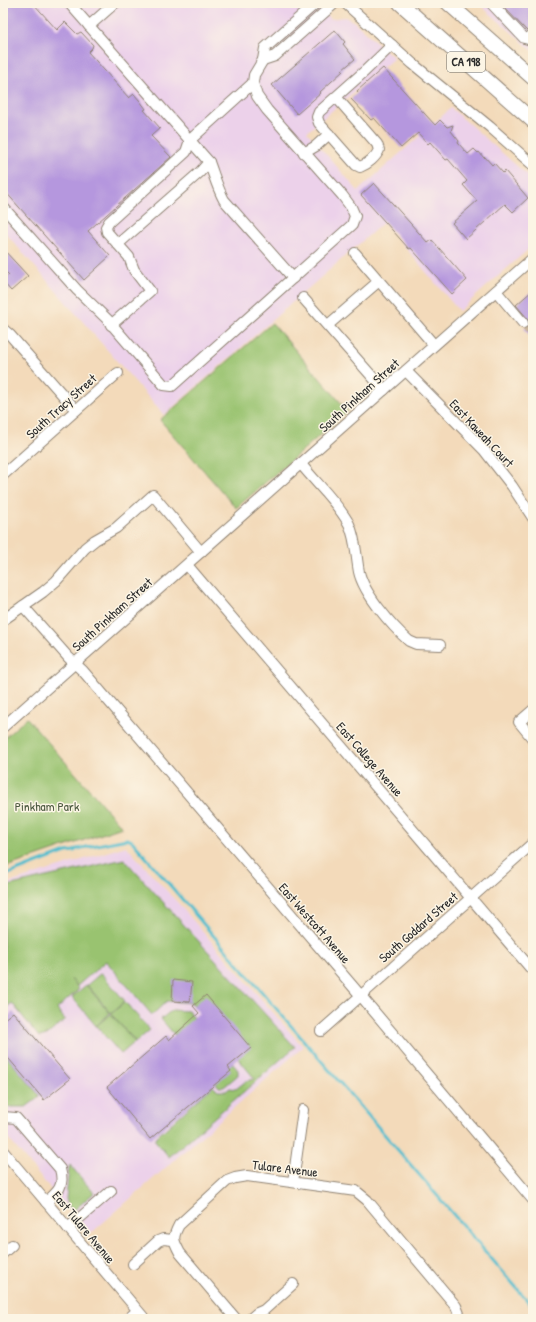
<svg xmlns="http://www.w3.org/2000/svg" width="536" height="1322" font-family="'Patrick Hand',sans-serif">
	<style>
		.built { fill: #ecd1ea }
		.green { fill: #99c370; stroke: #62774e }
		.lines { fill: none; stroke-linecap: round; stroke-linejoin: round }
		.stream { stroke: #53becf; stroke-width: 3 }
		.building { fill: #b597de }
		.minor-tunnel { stroke: #cbb79d; stroke-width: 10; stroke-dasharray: 10 5; stroke-linecap: butt }
		.minor-casing { stroke: #8f8272; stroke-width: 12 }
		.highway-casing { stroke: #8f8272; stroke-width: 16 }
		.minor { stroke: #fff; stroke-width: 10 }
		.highway { stroke: #fff; stroke-width: 14 }
		.labels { text-anchor: middle; stroke-width: 3; stroke-linejoin: round; paint-order: stroke }
		.shield { fill: #fcf5e5; stroke: #6a6863; stroke-width: 1 }
		.shield-label { font-size: 12px; font-weight: bold; fill: #2b2b2b }
		.street-label { font-size: 13px; fill: #2b2b2b; stroke: #fcf5e5 }
		.park-label { font-size: 13px; fill: #4c5940; stroke: #fcf5e5 }
	</style>
	<rect width="100%" height="100%" fill="#fcf5e5"/>
	<filter id="ink" filterUnits="userSpaceOnUse"><feTurbulence type="fractalNoise" baseFrequency=".025" numOctaves="2"/><feDisplacementMap in="SourceGraphic" scale="8" xChannelSelector="R" yChannelSelector="G"/><feConvolveMatrix kernelMatrix="1 2 1 2 8 2 1 2 1" color-interpolation-filters="sRGB"/></filter>
	<filter id="wash" filterUnits="userSpaceOnUse"><feTurbulence type="fractalNoise" baseFrequency=".012" numOctaves="4" result="noise"/><feDisplacementMap in="SourceGraphic" scale="16" xChannelSelector="R" yChannelSelector="G"/><feGaussianBlur stdDeviation="0.9" result="paint"/><feColorMatrix in="noise" values="0 0 0 0 0 0 0 0 0 0 0 0 0 0 0 0 0 1.4 0 .05"/><feComposite in="paint" operator="in"/></filter>
	<g filter="url(#wash)">
		<rect width="100%" height="100%" fill="#f3daba"/>
		<g class="built">
			<path d="M3 3H312L331 19 345 17 354 22 394 58 307 132 358 191 451 108 533 180V245L459 311 384 222 164 415 3 230Z"/>
			<path d="M478 3H533V51Z"/>
			<path d="M126 846 178 903 303 1047 89 1235 3 1132V884L9 883Z"/>
		</g>
		<g class="green">
			<path d="M272 323 348 411 236 508 160 420Z"/>
			<path d="M27 718 122 827 3 868V739Z"/>
			<path d="M124 859 295 1047 169 1157 154 1139 213 1086 218 1091H226L230 1088 236 1089 246 1081 255 1079 192 1003 167 1001 152 1015 106 961 77 986 71 979 79 989 57 1009 65 1020 47 1035 39 1037 12 1003 3 1010V887Z"/>
			<path d="M101 973 125 1001 111 1013 87 985Z"/>
			<path d="M86 985 110 1013 96 1026 72 997Z"/>
			<path d="M125 1002 150 1030 136 1042 111 1014Z"/>
			<path d="M172 1010 188 1011 238 1070V1075L224 1087H219L161 1019Z"/>
			<path d="M111 1014 135 1042 121 1054 96 1026Z"/>
			<path d="M3 1052 39 1095 38 1098 26 1107H8L3 1103Z"/>
			<path d="M70 1165 94 1193 73 1211 68 1205 66 1199 69 1168Z"/>
		</g>
		<g class="lines">
			<path class="stream" d="M3 876 66 852 74 851 77 849 127 839 132 841 533 1307"/>
		</g>
		<g id="blocks">
			<g class="building">
				<path d="M3 3H33L57 30 65 22 77 34 81 32 93 45 92 48 88 52 129 98 134 94 140 101 146 109 144 110 160 128 151 136 171 157 88 231 110 256 84 280 3 189Z"/>
				<path d="M500 3H529L533 8V28L527 31Z"/>
				<path d="M335 30 345 42 343 44 355 59 342 70 343 71 320 92 321 93 297 114 272 85Z"/>
				<path d="M383 68 435 125 440 120 447 127 453 125 451 131 459 141 458 143 468 154 474 149 478 153 479 152 484 158 485 157 492 165 494 163 503 173 505 171 528 198 513 212 505 204 466 239 452 223 477 201 463 185 467 181 448 159 446 160 430 142 428 144 418 133 401 148 374 118 371 120 351 99 358 92 357 91Z"/>
				<path d="M374 183 428 243 432 240 467 280 452 294 411 248 409 249 361 195Z"/>
				<path d="M3 249 28 276 11 291 3 282V280L9 275 3 269Z"/>
				<path d="M533 290V339L524 329 529 326 528 319 516 305Z"/>
				<path d="M173 980 192 982 190 1002 172 1001Z"/>
				<path d="M206 995 251 1048 228 1067 231 1071 150 1139 107 1087 166 1036 169 1040 199 1013 193 1006Z"/>
				<path d="M13 1012 70 1079 44 1100 3 1052V1020Z"/>
			</g>
		</g>
	</g>
	<g filter="url(#ink)">
		<use href="#blocks" fill-opacity="0" stroke="#8f8272" stroke-width="1"/>
		<g class="lines">
			<path class="minor-tunnel" d="M523 323 533 334"/>
			<defs>
				<g id="minor">
					<path d="M69 3 209 162C214 175 217 187 224 200L293 278"/>
					<path d="M345 3 413 64 490 127 533 165"/>
					<path d="M491 3 524 38 528 39 533 34"/>
					<path d="M89 26 115 3"/>
					<path d="M263 60 275 56 335 3"/>
					<path d="M336 97 377 144 379 150C376 157 368 164 360 167L356 165 319 123 317 117 319 112 365 71 392 45"/>
					<path d="M304 153 316 146 329 134"/>
					<path d="M3 207 77 290 107 319 164 385 172 386 352 225 355 216 351 207 342 195 267 110 257 96 253 83 254 75 263 60 265 48 316 3"/>
					<path d="M118 244 200 172 209 162"/>
					<path d="M355 253 434 345"/>
					<path d="M496 291 523 323"/>
					<path d="M303 298 384 390"/>
					<path d="M111 325 150 291 134 270 129 257 107 232 106 227 109 222 186 152 190 140 253 83"/>
					<path d="M328 325 379 281"/>
					<path d="M3 329 10 335 76 410"/>
					<path d="M406 371 484 450 512 486 533 518"/>
					<path d="M301 464C316 483 338 503 349 524 356 539 356 556 359 572 364 594 392 626 409 641L416 644 440 645"/>
					<path d="M3 475 118 373"/>
					<path d="M187 565 533 971"/>
					<path d="M23 606 68 657 83 671 361 996 533 1200"/>
					<path d="M3 620 43 592 56 581 85 548 95 540 116 528 153 495 201 552"/>
					<path d="M533 710 519 722 533 739"/>
					<path d="M3 727 533 258"/>
					<path d="M321 1031 533 843"/>
					<path d="M3 1117 16 1118 60 1169C65 1186 58 1192 46 1202"/>
					<path d="M3 1151 145 1319"/>
					<path d="M293 1182 303 1110"/>
					<path d="M68 1228 111 1191"/>
					<path d="M3 1253 12 1245"/>
					<path d="M133 1264 158 1241 163 1239 173 1240"/>
					<path d="M128 1319 137 1311"/>
					<path d="M236 1319 180 1253C173 1240 172 1238 179 1225L227 1181 235 1178 247 1176 356 1191 367 1200 456 1306 461 1319"/>
					<path d="M250 1319 257 1313 264 1310 293 1284"/>
				</g>
				<g id="highway">
					<path d="M400 3 533 121"/>
					<path d="M448 3 533 78"/>
				</g>
			</defs>
			<use href="#minor" class="minor-casing"/>
			<use href="#highway" class="highway-casing"/>
			<use href="#minor" class="minor"/>
			<use href="#highway" class="highway"/>
		</g>
	</g>
	<g class="labels">
		<rect class="shield" x="447" y="52" width="38" height="20" rx="3"/>
		<g class="shield-label">
			<text x="466" y="66">CA 198</text>
		</g>
		<g class="street-label">
			<text transform="translate(359 395) rotate(-42)" y="5">South Pinkham Street</text>
			<text transform="translate(61 406) rotate(-42)" y="5">South Tracy Street</text>
			<text transform="translate(482 433) rotate(47)" y="5">East Kaweah Court</text>
			<text transform="translate(112 614) rotate(-42)" y="5">South Pinkham Street</text>
			<text transform="translate(370 759) rotate(49)" y="5">East College Avenue</text>
			<text transform="translate(315 923) rotate(49)" y="5">East Westcott Avenue</text>
			<text transform="translate(418 927) rotate(-41)" y="5">South Goddard Street</text>
			<text transform="translate(285 1168) rotate(7)" y="5">Tulare Avenue</text>
			<text transform="translate(84 1227) rotate(50)" y="5">East Tulare Avenue</text>
		</g>
		<g class="park-label">
			<text x="47" y="811">Pinkham Park</text>
		</g>
	</g>
	<rect width="536" height="1322" fill="none" stroke="#fcf5e5" stroke-width="16"/>
</svg>
